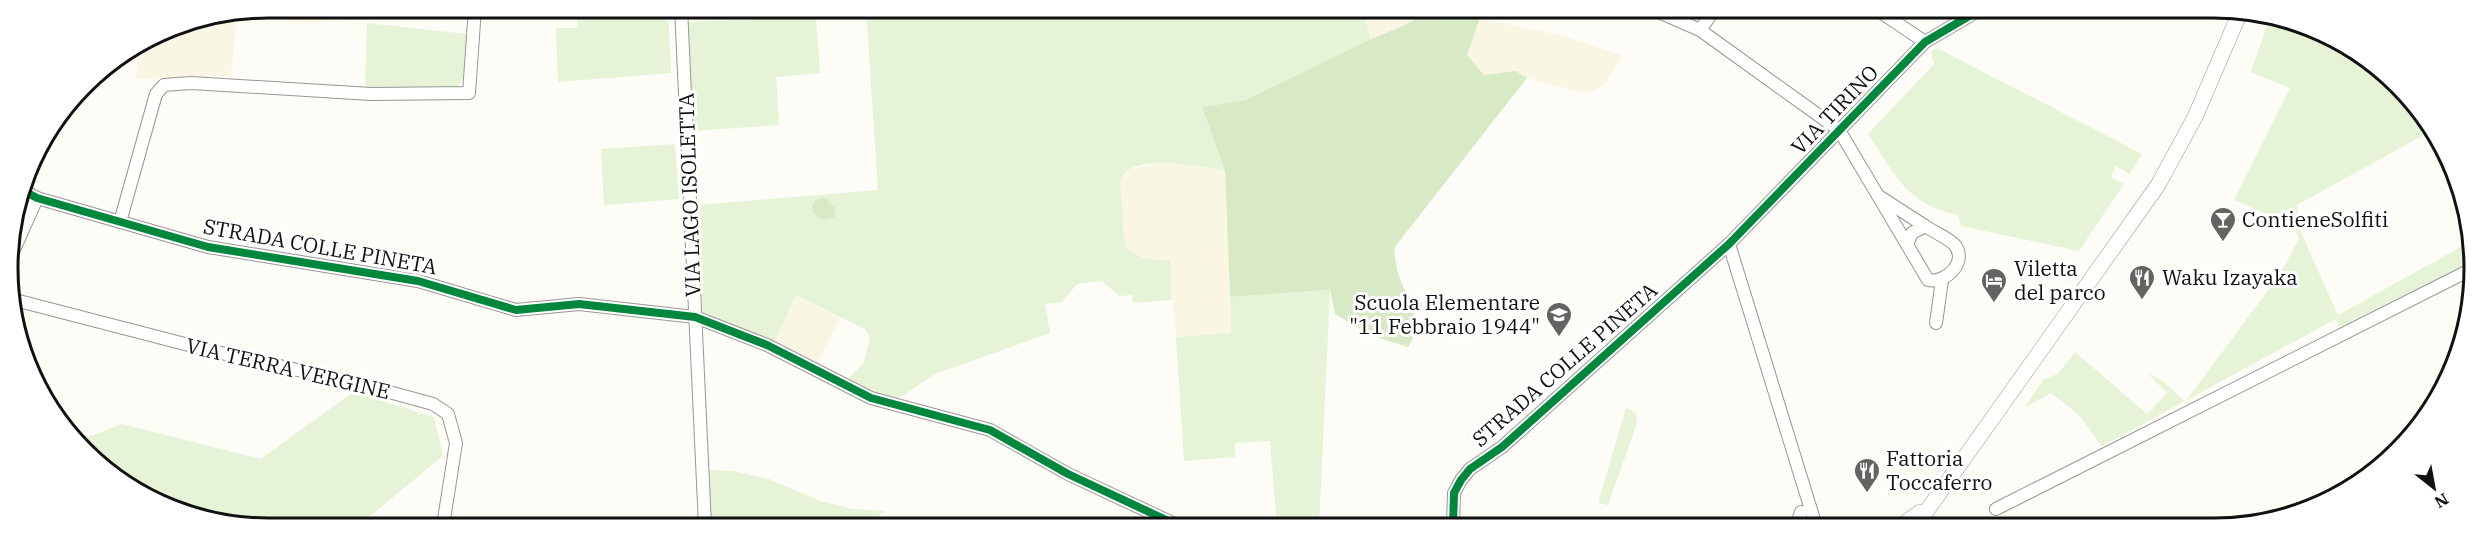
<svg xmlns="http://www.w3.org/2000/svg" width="2482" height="536" font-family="'IBM Plex Serif',serif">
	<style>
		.farmland { fill: #f9f7e4 }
		.green { fill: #e7f3d7 }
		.forest { fill: #d8eac5 }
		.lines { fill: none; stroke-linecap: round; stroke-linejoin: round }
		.minor-casing { stroke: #979795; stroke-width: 14 }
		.tertiary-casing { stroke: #979795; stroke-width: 16 }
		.minor { stroke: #fffffe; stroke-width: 12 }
		.tertiary { stroke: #fffffe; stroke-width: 15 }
		.cycleway-casing { stroke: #fff; stroke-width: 11 }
		.cycleway { stroke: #00873e; stroke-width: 8 }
		.labels { text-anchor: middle; stroke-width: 6; stroke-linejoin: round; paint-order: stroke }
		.street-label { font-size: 21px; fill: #111; stroke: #fff }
		.poi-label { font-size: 21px; fill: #111; stroke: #fff; text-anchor: start }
		.rim { fill: none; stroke: #111; stroke-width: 3 }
	</style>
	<rect width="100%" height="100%" fill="#fdfcf7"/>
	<g class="farmland">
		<path d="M289 8H368L366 19 287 24Z"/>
		<path d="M1364 9H1433L1407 24 1370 40Z"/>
		<path d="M237 14 231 76 136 79 138 46 169 27Z"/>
		<path d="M1480 18 1563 36 1622 55 1606 82 1596 90 1582 93 1527 78 1516 71 1484 75 1467 55Z"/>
		<path d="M1157 163 1193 164 1225 171 1231 333 1176 337 1170 260 1152 261 1134 254 1125 247 1120 180 1129 169Z"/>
		<path d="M796 295 840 318 816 366 773 345Z"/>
	</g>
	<g class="green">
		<path d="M576 8H668L671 73 558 82 556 28H578Z"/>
		<path d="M866 8 1364 9 1370 40 1246 100 1202 107 1225 171C1202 166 1151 157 1130 169 1126 171 1122 177 1120 180L1125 247C1139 259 1152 261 1170 260L1172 300 1133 303 1132 295 1120 296 1101 281 1077 284 1062 302 1045 304 1050 333 935 374 897 400 846 381 864 362 870 338 866 330 796 295 773 345 702 314 698 205 878 190Z"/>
		<path d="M816 17 820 73 776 77 779 125 694 131 687 22Z"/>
		<path d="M2270 17 2345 43 2421 110 2431 131 2297 205 2299 228 2338 315 2468 243 2470 272 2342 333 2336 319 2102 446 2078 414 2051 393 2024 408 2044 379 2058 374 2075 352 2147 414 2167 393 2147 373 2163 381 2185 402 2278 277 2299 239 2294 226 2234 200 2290 88 2251 72Z"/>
		<path d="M367 23 467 34 465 74 456 89 365 91Z"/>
		<path d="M1937 48 2142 154 2129 174 2116 166 2111 177 2124 184 2079 251 1961 226 1958 215C1906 204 1895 175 1868 134L1934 64 1931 52Z"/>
		<path d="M675 144 679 199 604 205 601 149Z"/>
		<path d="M1330 290 1319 526H1277L1270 441 1235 443V457L1184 461 1176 337 1231 333 1230 297Z"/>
		<path d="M353 392 434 417 443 456 358 526H234L137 493 80 443 81 440 122 424 261 459Z"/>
		<path d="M1626 408 1636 413 1637 423 1608 505 1599 503 1600 496Z"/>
		<path d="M708 470 733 471 769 479 820 501 853 509 886 511 864 526H710Z"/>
	</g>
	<g class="forest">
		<path d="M1433 9 1480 18 1467 55 1484 75 1516 71 1527 78 1394 248C1395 257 1396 267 1399 276 1408 302 1426 321 1408 347L1370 335 1335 314 1330 290 1230 297 1225 171 1202 107 1246 100 1367 41 1407 24Z"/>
		<path d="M824 197 834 207 835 217 822 220 813 212 812 205 815 200Z"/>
	</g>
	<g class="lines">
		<defs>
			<g id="minor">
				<path d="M681 8 705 526"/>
				<path d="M1652 9 1700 30 1839 130 1928 280C1946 284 1969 261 1954 244 1946 237 1934 232 1925 226L1912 233 1907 244"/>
				<path d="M1876 9 1925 42"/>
				<path d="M1700 30 1715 9"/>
				<path d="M24 191 37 198 208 247 418 281 516 310 579 304 695 317 767 345 871 398 990 430 1068 474 1179 526"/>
				<path d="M1880 197 1925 226"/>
				<path d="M120 222 156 94 164 85 191 83 371 94 469 93 475 8"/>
				<path d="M1729 244 1816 526"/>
				<path d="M9 261 37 198"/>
				<path d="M15 300 208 350 360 384 433 404 448 414 456 443 443 526"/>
				<path d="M1936 323 1942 280"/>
				<path d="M1996 509 2470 270"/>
				<path d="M1453 526 1454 493 1461 480 1470 469 1502 447 1729 244 1925 42 1981 9"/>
				<path d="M1796 526 1801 512"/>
			</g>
			<g id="tertiary">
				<path d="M1901 526 1920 512"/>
				<path d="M1916 526 2158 185 2195 117 2241 10"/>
			</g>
		</defs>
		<use href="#minor" class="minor-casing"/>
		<use href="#tertiary" class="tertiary-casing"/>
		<use href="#minor" class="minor"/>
		<use href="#tertiary" class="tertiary"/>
		<defs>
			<g id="cycleway">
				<path d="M24 191 37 198 208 247 418 281 516 310 579 304 695 317 767 345 871 398 990 430 1068 474 1179 526"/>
				<path d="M1453 526 1454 493 1461 480 1470 469 1502 447 1729 244 1925 42 1981 9"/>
			</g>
		</defs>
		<use href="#cycleway" class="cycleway-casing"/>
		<use href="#cycleway" class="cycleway"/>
	</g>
	<defs>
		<symbol id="bar-pin" viewBox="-11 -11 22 30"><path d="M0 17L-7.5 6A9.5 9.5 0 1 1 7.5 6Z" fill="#646362" stroke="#fff"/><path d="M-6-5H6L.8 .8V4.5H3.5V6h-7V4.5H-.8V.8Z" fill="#fff"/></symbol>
		<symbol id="restaurant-pin" viewBox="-11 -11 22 30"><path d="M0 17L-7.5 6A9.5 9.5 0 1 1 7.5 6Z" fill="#646362" stroke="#fff"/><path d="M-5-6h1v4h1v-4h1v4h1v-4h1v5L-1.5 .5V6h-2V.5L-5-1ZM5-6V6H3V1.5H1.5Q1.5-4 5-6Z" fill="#fff"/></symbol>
		<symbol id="hotel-pin" viewBox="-11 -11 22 30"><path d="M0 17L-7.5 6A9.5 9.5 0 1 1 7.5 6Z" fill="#646362" stroke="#fff"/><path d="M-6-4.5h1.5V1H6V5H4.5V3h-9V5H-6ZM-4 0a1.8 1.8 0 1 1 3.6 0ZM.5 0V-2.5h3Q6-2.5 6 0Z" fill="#fff"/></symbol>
		<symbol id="school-pin" viewBox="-11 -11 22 30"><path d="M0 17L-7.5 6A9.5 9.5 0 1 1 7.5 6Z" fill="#646362" stroke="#fff"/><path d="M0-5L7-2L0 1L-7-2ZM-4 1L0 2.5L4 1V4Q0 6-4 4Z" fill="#fff"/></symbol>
	</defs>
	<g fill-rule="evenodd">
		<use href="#bar-pin" x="2208" y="205" width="30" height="40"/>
		<use href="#restaurant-pin" x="2127" y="263" width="30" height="40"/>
		<use href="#hotel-pin" x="1979" y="266" width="30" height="40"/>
		<use href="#school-pin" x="1544" y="300" width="30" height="40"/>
		<use href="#restaurant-pin" x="1852" y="456" width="30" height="40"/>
	</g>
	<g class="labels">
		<g class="street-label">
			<text transform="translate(1835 110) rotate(-46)" y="7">VIA TIRINO</text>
			<text transform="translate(690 195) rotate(-92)" y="7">VIA LAGO ISOLETTA</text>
			<text transform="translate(320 247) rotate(10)" y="7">STRADA COLLE PINETA</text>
			<text transform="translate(1565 365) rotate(-41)" y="7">STRADA COLLE PINETA</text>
			<text transform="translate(288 369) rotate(13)" y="7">VIA TERRA VERGINE</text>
		</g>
		<g class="poi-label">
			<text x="2242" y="227">ContieneSolfiti</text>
			<text x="2014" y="276">Viletta<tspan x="2014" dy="24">del parco</tspan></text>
			<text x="2162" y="285">Waku Izayaka</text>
			<text x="1540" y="310" text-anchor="end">Scuola Elementare<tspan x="1540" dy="24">"11 Febbraio 1944"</tspan></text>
			<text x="1886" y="466">Fattoria<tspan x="1886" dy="24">Toccaferro</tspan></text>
		</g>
	</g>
	<path d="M0 0H2482V536H0ZM268 18H2214A250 250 0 0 1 2464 268V268A250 250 0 0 1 2214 518H268A250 250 0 0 1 18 268V268A250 250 0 0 1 268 18Z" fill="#fff" fill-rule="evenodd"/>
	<path class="rim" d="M268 18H2214A250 250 0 0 1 2464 268V268A250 250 0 0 1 2214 518H268A250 250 0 0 1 18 268V268A250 250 0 0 1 268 18Z"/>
	<g transform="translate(2434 488) rotate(149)" stroke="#ffffff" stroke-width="4.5" paint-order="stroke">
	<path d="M0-4.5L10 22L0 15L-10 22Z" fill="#111111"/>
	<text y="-9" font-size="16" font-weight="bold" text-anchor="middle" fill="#111111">N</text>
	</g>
</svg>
